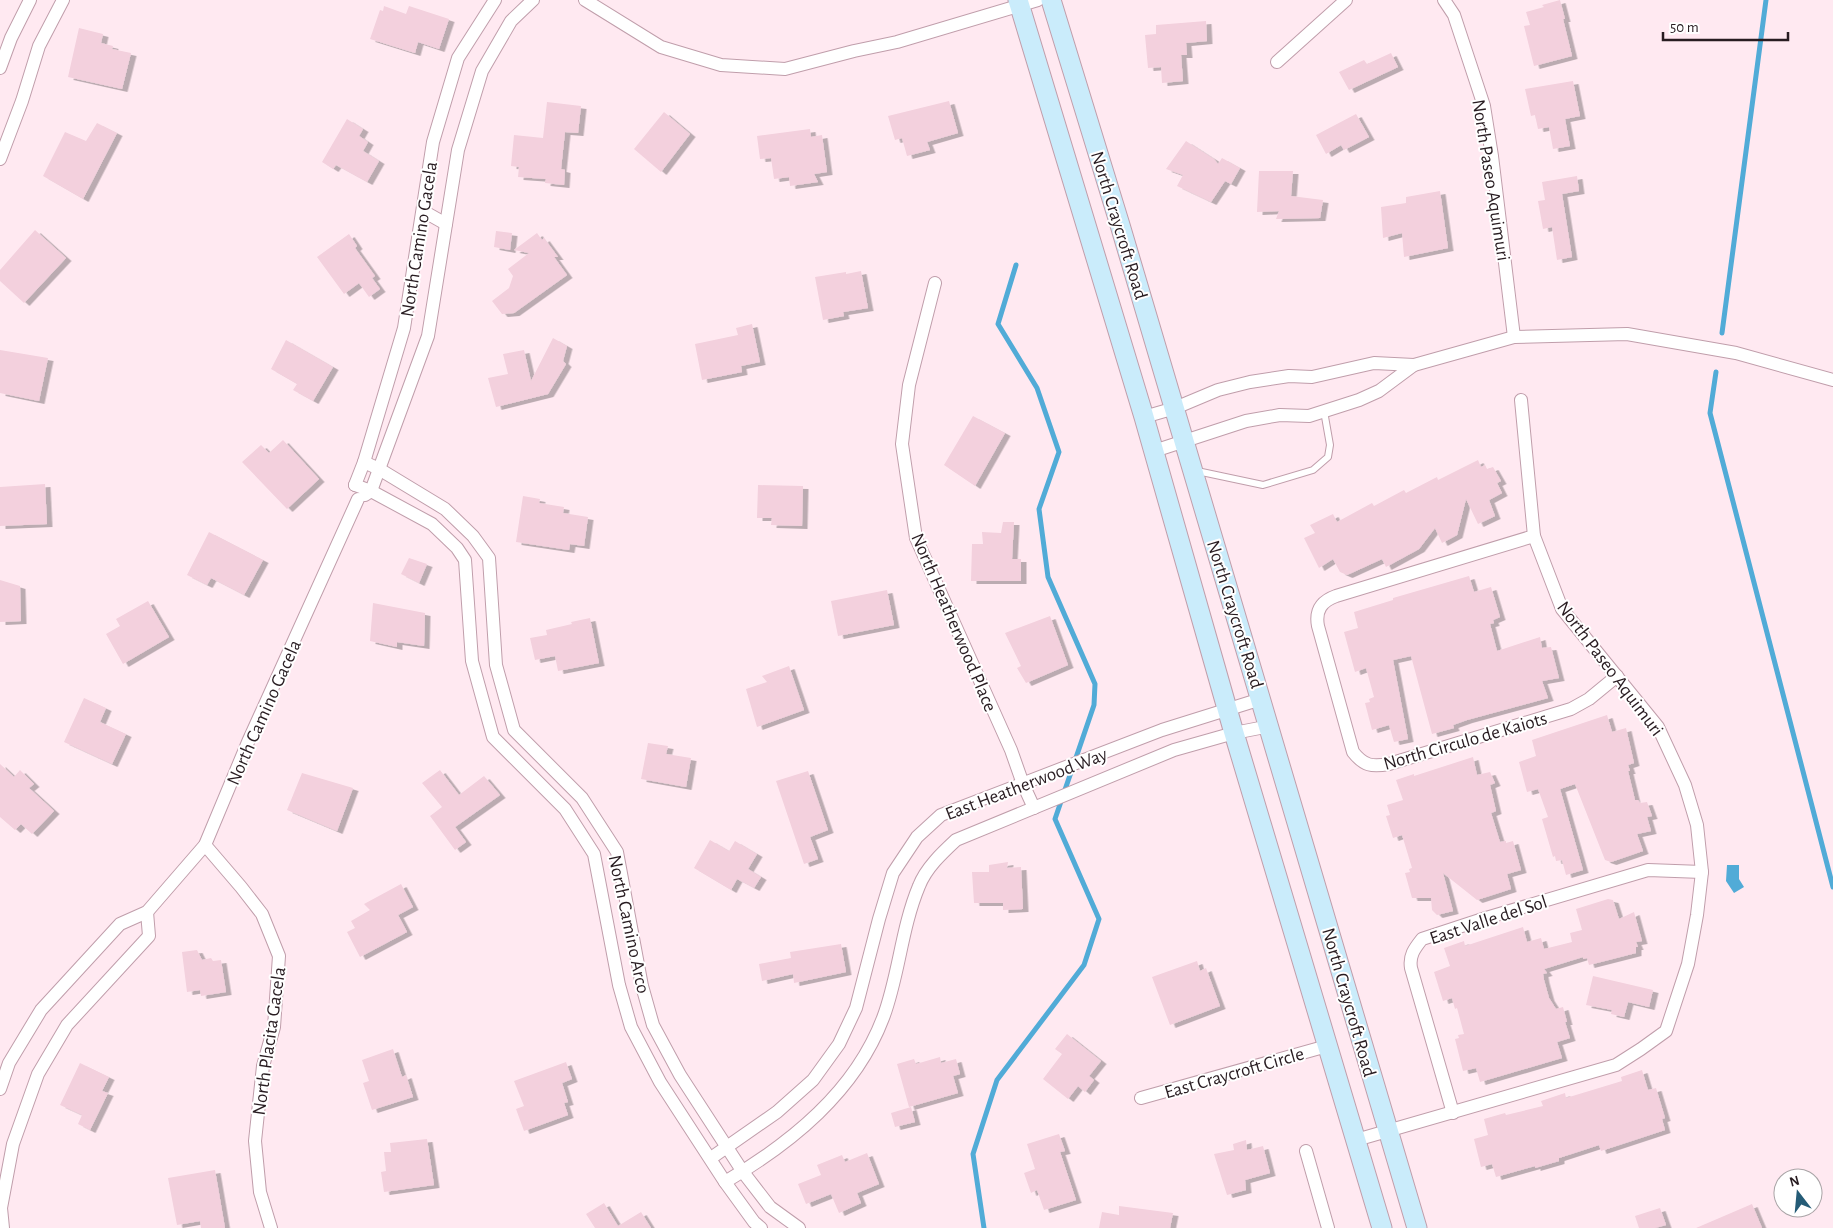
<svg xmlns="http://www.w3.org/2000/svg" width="1833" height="1228" font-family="'Alegreya Sans',sans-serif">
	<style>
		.water { fill: #51abd7 }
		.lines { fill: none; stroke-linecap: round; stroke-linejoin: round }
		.stream { stroke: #51abd7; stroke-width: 5 }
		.building { fill: #f3d0dd; filter: url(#shadow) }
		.service-casing { stroke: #c09eab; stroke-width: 8 }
		.minor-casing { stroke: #c09eab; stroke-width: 14 }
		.secondary-casing { stroke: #c09eab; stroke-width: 21 }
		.service { stroke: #fff; stroke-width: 6 }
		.minor { stroke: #fff; stroke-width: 12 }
		.secondary { stroke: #caecfb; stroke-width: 19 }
		.labels { text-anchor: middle; stroke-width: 4; stroke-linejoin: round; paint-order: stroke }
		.street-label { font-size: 19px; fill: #281c21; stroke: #fff }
	</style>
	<defs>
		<filter id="shadow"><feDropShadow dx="5.5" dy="3" stdDeviation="0" flood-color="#0004"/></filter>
	</defs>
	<rect width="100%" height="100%" fill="#ffe9f1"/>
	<path class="water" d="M1727 865H1739V879L1744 887 1734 893 1726 881Z"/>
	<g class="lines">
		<g class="stream">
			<path d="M1722 333 1766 0"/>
			<path d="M1716 372 1710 413 1833 887"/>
			<path d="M984 1228 973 1154 997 1080 1084 965 1099 919 1055 819 1094 705 1095 684 1048 577 1039 509 1059 452 1037 388 998 324 1016 265"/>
		</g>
	</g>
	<g class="building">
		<path d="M1560 0 1565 19H1563L1572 56 1534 66 1524 26 1530 25 1526 12 1544 7 1542 5Z"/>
		<path d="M384 6 406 14 409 6 449 19 439 49 418 42 415 53 370 39 380 10 383 11Z"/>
		<path d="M1206 21 1207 41 1186 43 1187 55H1181L1183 81 1162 83 1161 67 1148 68 1145 35 1156 34V25Z"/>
		<path d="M79 28 103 34 101 43 113 46 112 49 131 53 122 89 68 77Z"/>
		<path d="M1391 53 1398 67 1349 90 1339 72 1364 60 1367 64Z"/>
		<path d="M1573 81 1580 116 1565 119 1570 146 1553 149 1549 127 1538 129 1535 115 1531 116 1525 89Z"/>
		<path d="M949 101 958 133 927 142 930 150 907 156 902 138 895 140 888 116Z"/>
		<path d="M547 102 581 106 578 133 565 132 561 169 565 170 564 185 545 183 546 179 518 177 519 167 511 166 514 135 543 138Z"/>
		<path d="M664 112 690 134 661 172 634 149Z"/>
		<path d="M1356 114 1369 137 1344 150 1341 145 1326 154 1316 135Z"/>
		<path d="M347 119 363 129 359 136 368 142 363 151 379 161 367 182 336 165 333 169 322 162Z"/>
		<path d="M97 123 117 133 83 199 43 176 65 132 86 141Z"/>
		<path d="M810 129 811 137 822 135 827 172 814 174 818 182 790 186 789 177 774 179 771 158 760 159 757 136Z"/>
		<path d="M1186 141 1214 159 1218 164 1222 158 1240 168 1231 184 1225 181 1211 202 1177 186 1183 175 1166 169Z"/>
		<path d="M1259 171H1293L1291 196 1323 200 1320 218 1276 219 1279 211 1257 212Z"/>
		<path d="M1577 176 1579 191 1562 194 1572 257 1557 260 1552 227 1543 229 1538 201 1545 200 1542 182Z"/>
		<path d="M1440 191 1448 248 1404 257 1402 233 1383 238 1381 207 1406 203V197Z"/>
		<path d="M35 230 66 258 24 303 0 281V270Z"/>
		<path d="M496 231 512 233 510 250 494 247Z"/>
		<path d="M537 233 542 240 544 238 558 257H554L567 275 514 313 502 314 492 301 509 288 513 276 508 269 529 253 514 250Z"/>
		<path d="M349 234 357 246 355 248 375 276 372 278 380 289 369 297 359 283 344 294 317 257Z"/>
		<path d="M861 271 868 308 843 312 844 316 823 320 815 277 846 272V274Z"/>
		<path d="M752 324 760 362 741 366 742 372 702 380 695 344 738 335 736 328Z"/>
		<path d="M553 338 567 346 563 361 566 364 548 394 496 407 488 378 508 374 503 354 524 350 531 381Z"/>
		<path d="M286 340 333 367 313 401 293 390 297 384 271 369Z"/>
		<path d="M0 350 48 358 39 401 0 393Z"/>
		<path d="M973 416 1005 433 975 486 944 465Z"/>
		<path d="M283 440 319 479 287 509 242 462 261 445 269 453Z"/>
		<path d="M1478 460 1481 467 1485 465 1487 469 1493 467 1501 481 1497 483 1502 493 1489 500 1495 516 1478 524 1466 499 1457 535 1442 543 1435 528 1419 549 1386 567 1382 559 1347 575 1340 572 1333 559 1319 568 1304 538 1315 533 1310 525 1333 514 1337 522 1372 503 1374 506 1404 490 1406 493 1437 477 1438 480Z"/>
		<path d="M45 484 47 524 0 526V487Z"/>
		<path d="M758 485 803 486 802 526 771 525 772 518H757Z"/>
		<path d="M523 496 540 499 539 503 564 507 563 513 588 517 584 546 570 544 569 550 516 542Z"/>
		<path d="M1003 522H1014L1012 559H1021V581H971L972 544H983L982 532 1001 533Z"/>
		<path d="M209 532 263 560 244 595 211 578 207 585 187 575Z"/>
		<path d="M409 558 427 564 419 583 401 574Z"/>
		<path d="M1469 576 1474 592 1491 587 1500 617 1493 620 1494 623 1490 624 1497 651 1540 637 1542 648 1551 647 1559 678 1542 681 1548 698 1467 720 1453 725 1454 728 1432 734 1411 656 1393 660 1408 739 1394 742 1389 725 1372 730 1365 703 1370 702 1369 699 1374 697 1366 668 1355 672 1344 632 1358 628 1354 612 1393 600V598Z"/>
		<path d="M0 580 20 586 21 621 0 622Z"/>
		<path d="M887 590 894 625 838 636 831 601Z"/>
		<path d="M148 601 169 637 123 664 106 634 120 626 116 619Z"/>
		<path d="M373 603 425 613 424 646 397 642V647L370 641Z"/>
		<path d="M1050 616 1068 665 1026 683 1017 668 1021 666 1005 633Z"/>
		<path d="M590 618 599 663 558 671 555 656 535 660 530 638 547 635 546 630 572 624 571 622Z"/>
		<path d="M789 666 804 710 757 727 746 689 767 682 762 676Z"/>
		<path d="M84 698 106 708 100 722 126 734 112 764 64 742Z"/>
		<path d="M1607 715 1612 732 1626 728 1634 763 1628 765 1630 771H1628L1635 800H1638L1640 803 1647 802 1652 816 1647 817 1651 831 1637 834 1643 851 1611 862 1605 860 1575 784 1560 789 1583 870 1566 875 1562 860 1556 861 1555 856 1553 857 1542 819 1548 817 1538 789 1527 792 1519 762 1536 756 1532 740Z"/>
		<path d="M648 743 668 746 666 754 691 758 686 787 641 779Z"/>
		<path d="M1473 757 1477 775 1490 772 1495 783 1490 785 1496 811 1491 813 1500 842 1506 841V843L1513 841 1521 870 1507 874 1511 889 1477 900 1443 873 1453 911 1437 915 1432 910 1431 898H1412L1405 873 1410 872 1409 869 1412 868 1402 835 1393 838 1386 816 1390 815 1387 805 1403 800 1396 780 1414 774V776Z"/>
		<path d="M0 764 14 777 20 770 34 784 29 788 54 811 32 834 21 824 15 830 0 817Z"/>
		<path d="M440 770 459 795 484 776 500 795 455 827 466 842 455 850 430 816 442 807 422 783Z"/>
		<path d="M808 771 828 830 810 837 818 859 804 864 776 781Z"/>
		<path d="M302 773 353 788 337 831 287 810Z"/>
		<path d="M710 840 729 851 735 841 757 854 748 869 761 877 754 888 737 879 731 890 694 868Z"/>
		<path d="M1008 862 1007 868 1021 867 1023 909 1003 910V903H974L972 872H989V865Z"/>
		<path d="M401 884 413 907 398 915 407 932 360 957 347 932 355 928 351 921 370 910 364 904Z"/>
		<path d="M1608 899 1613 900 1619 919 1634 912 1642 941 1636 942 1638 947H1636V953L1589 965 1587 958 1583 959V957L1544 969 1547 973 1543 974 1544 980 1549 998 1556 1009 1563 1007 1567 1022H1565L1570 1038 1557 1042 1562 1058 1480 1082 1476 1068 1463 1071 1455 1039 1459 1038 1458 1035 1464 1034 1457 1008 1455 1009 1452 998 1443 1001 1434 972 1450 966 1444 948 1464 941 1465 946 1523 927 1527 942 1541 938 1544 949 1572 942 1570 933 1582 930 1576 909Z"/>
		<path d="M841 944 846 972 794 983 793 974 762 981 759 964 791 958 790 952Z"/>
		<path d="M197 950 202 960 211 958 213 961 221 960 226 992 201 996 200 990 187 992 182 952Z"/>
		<path d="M1197 961 1200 971 1206 968 1220 1006 1170 1025 1152 977Z"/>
		<path d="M1593 976 1653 990 1649 1007 1628 1002 1624 1017 1611 1014 1612 1010 1586 1005Z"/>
		<path d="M1067 1034 1101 1061 1089 1076 1094 1080 1085 1092 1078 1086 1068 1099 1043 1079 1062 1054 1055 1049Z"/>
		<path d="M393 1049 402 1077 406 1075 413 1097 372 1110 363 1083 369 1081 362 1060Z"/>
		<path d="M940 1057 941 1063 956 1059 960 1074 953 1076 958 1093 909 1107 897 1064 914 1059 916 1064Z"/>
		<path d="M566 1062 572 1079 562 1083 568 1102 564 1103 568 1115 524 1131 516 1109 524 1106 514 1081Z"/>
		<path d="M80 1063 109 1077 102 1091 108 1093 90 1130 78 1124 82 1115 60 1105Z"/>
		<path d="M1642 1070 1648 1090 1656 1088 1665 1118 1662 1119 1665 1130 1601 1151 1599 1145 1559 1158V1161L1535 1168V1166L1496 1177 1492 1164 1481 1167 1474 1139 1488 1135 1484 1119 1505 1113 1506 1115 1543 1106 1541 1101 1565 1093 1566 1098 1622 1081 1621 1077Z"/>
		<path d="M911 1107 915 1122 895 1127 891 1113Z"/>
		<path d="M1059 1134 1065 1151 1060 1152 1076 1200 1044 1210 1037 1190 1031 1193 1024 1173 1035 1169 1027 1144Z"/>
		<path d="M427 1139 434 1185 384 1192 381 1172 386 1171 384 1152H391L390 1143Z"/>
		<path d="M1246 1140 1247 1150 1263 1146 1270 1173 1245 1180 1246 1190 1227 1195 1214 1154 1234 1150 1233 1144Z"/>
		<path d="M867 1153 879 1184 857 1193 861 1203 839 1213 831 1194 806 1204 798 1184 821 1175 817 1165 842 1155 845 1162Z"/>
		<path d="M215 1170 225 1228H201L200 1221 177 1225 168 1178Z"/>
		<path d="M604 1203 618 1226 641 1212 651 1228H595L586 1214Z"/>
		<path d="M1752 1204 1762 1228H1696Z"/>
		<path d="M1119 1206 1173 1213 1170 1228H1099L1102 1212 1119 1215Z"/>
		<path d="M1660 1208 1666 1225 1655 1228H1639L1635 1216Z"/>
	</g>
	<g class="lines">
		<defs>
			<path id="service" d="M1197 471 1263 485 1313 470 1328 457 1330 445 1324 411"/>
			<g id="minor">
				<path d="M585 0 661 47 721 65 785 69 854 51 897 42 1038 0"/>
				<path d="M1444 0 1454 15 1484 106 1492 156 1514 337"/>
				<path d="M1277 62 1346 0"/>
				<path d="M0 68 11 38 30 0"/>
				<path d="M0 159 22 101 39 46 63 0"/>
				<path d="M423 211 446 224"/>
				<path d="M935 283 909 385 902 444 916 538 1011 750 1023 784 1034 808"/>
				<path d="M1144 417 1175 408 1218 390 1250 382 1289 376 1312 377 1374 363 1414 365 1514 337 1627 334 1736 353 1833 380"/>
				<path d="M1154 451 1246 421 1280 415 1309 416 1359 400 1379 391 1414 365"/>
				<path d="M364 462 379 469 445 509 473 536 489 558 496 665 514 730 582 798 617 852 642 986 653 1025 680 1075 743 1172 770 1207 799 1228"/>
				<path d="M355 485 371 491 432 524 457 548 465 560 472 661 493 737 565 809 594 854 619 985 631 1027 660 1082 725 1182 754 1222 761 1228"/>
				<path d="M355 485 364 462 404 328 433 142 458 58 495 0"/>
				<path d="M365 495 371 491 428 336 458 150 482 71 511 21 533 0"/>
				<path d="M1534 536 1336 596C1322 601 1315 610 1318 626L1353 752C1364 766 1372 767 1389 764L1571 709 1589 699 1617 676"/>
				<path d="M205 845 241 887 262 914 279 956 274 1027 263 1066 255 1141 260 1192 271 1228"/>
				<path d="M0 1089 9 1063 41 1010 120 924 147 912 205 845 248 742 358 499"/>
				<path d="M1141 1098 1327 1046"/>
				<path d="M1453 1113 1411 968C1409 956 1414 949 1422 939L1486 918 1648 870 1702 872"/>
				<path d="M1356 1140 1616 1065 1641 1049 1666 1031 1688 964 1697 915 1702 872 1697 825 1685 785 1658 727 1562 609 1534 536 1521 400"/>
				<path d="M1306 1151 1328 1228"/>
				<path d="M711 1158 777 1112 813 1080 839 1044 856 1008 879 919 893 873 917 837 941 815 1162 730 1261 699"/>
				<path d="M725 1182C791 1143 855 1092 883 1018 899 976 901 929 919 886 926 868 942 853 956 840L1174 750 1234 733 1270 726"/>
				<path d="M3 1228 1 1208 13 1144 38 1074 67 1025 149 936 147 912"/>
			</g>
			<g id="secondary">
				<path d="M1018 0 1144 417 1234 733 1382 1228"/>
				<path d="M1051 0 1120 225 1417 1228"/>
			</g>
		</defs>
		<use href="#service" class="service-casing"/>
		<use href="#minor" class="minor-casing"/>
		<use href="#secondary" class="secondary-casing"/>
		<use href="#service" class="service"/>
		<use href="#minor" class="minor"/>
		<use href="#secondary" class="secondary"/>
	</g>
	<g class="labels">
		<g class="street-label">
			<text transform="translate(1492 180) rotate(81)" y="7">North Paseo Aquimuri</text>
			<text transform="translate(1120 225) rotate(73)" y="7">North Craycroft Road</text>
			<text transform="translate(418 239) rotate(-81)" y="7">North Camino Gacela</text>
			<text transform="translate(1236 614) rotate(73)" y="7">North Craycroft Road</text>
			<text transform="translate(955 622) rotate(67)" y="7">North Heatherwood Place</text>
			<text transform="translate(1611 668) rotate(53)" y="7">North Paseo Aquimuri</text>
			<text transform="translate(263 712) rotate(-66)" y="7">North Camino Gacela</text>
			<text transform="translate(1465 740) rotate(-16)" y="7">North Circulo de Kaiots</text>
			<text transform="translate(1026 783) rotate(-21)" y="7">East Heatherwood Way</text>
			<text transform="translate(1488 919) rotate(-18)" y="7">East Valle del Sol</text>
			<text transform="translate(630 924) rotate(78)" y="7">North Camino Arco</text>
			<text transform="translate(1350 1002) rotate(74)" y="7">North Craycroft Road</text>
			<text transform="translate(268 1041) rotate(-82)" y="7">North Placita Gacela</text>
			<text transform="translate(1234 1072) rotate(-16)" y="7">East Craycroft Circle</text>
		</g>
	</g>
	<g transform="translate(1798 1193) rotate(344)"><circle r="24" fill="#ffffff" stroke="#a9a4a6"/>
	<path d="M0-4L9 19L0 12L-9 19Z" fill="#255c77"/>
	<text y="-8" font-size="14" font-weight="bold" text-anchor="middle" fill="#281c21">N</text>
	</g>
	<path d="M1663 32v8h125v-8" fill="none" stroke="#281c21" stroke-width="2.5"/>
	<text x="1670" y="32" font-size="15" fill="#281c21" stroke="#ffffff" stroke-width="4" paint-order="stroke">50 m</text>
</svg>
